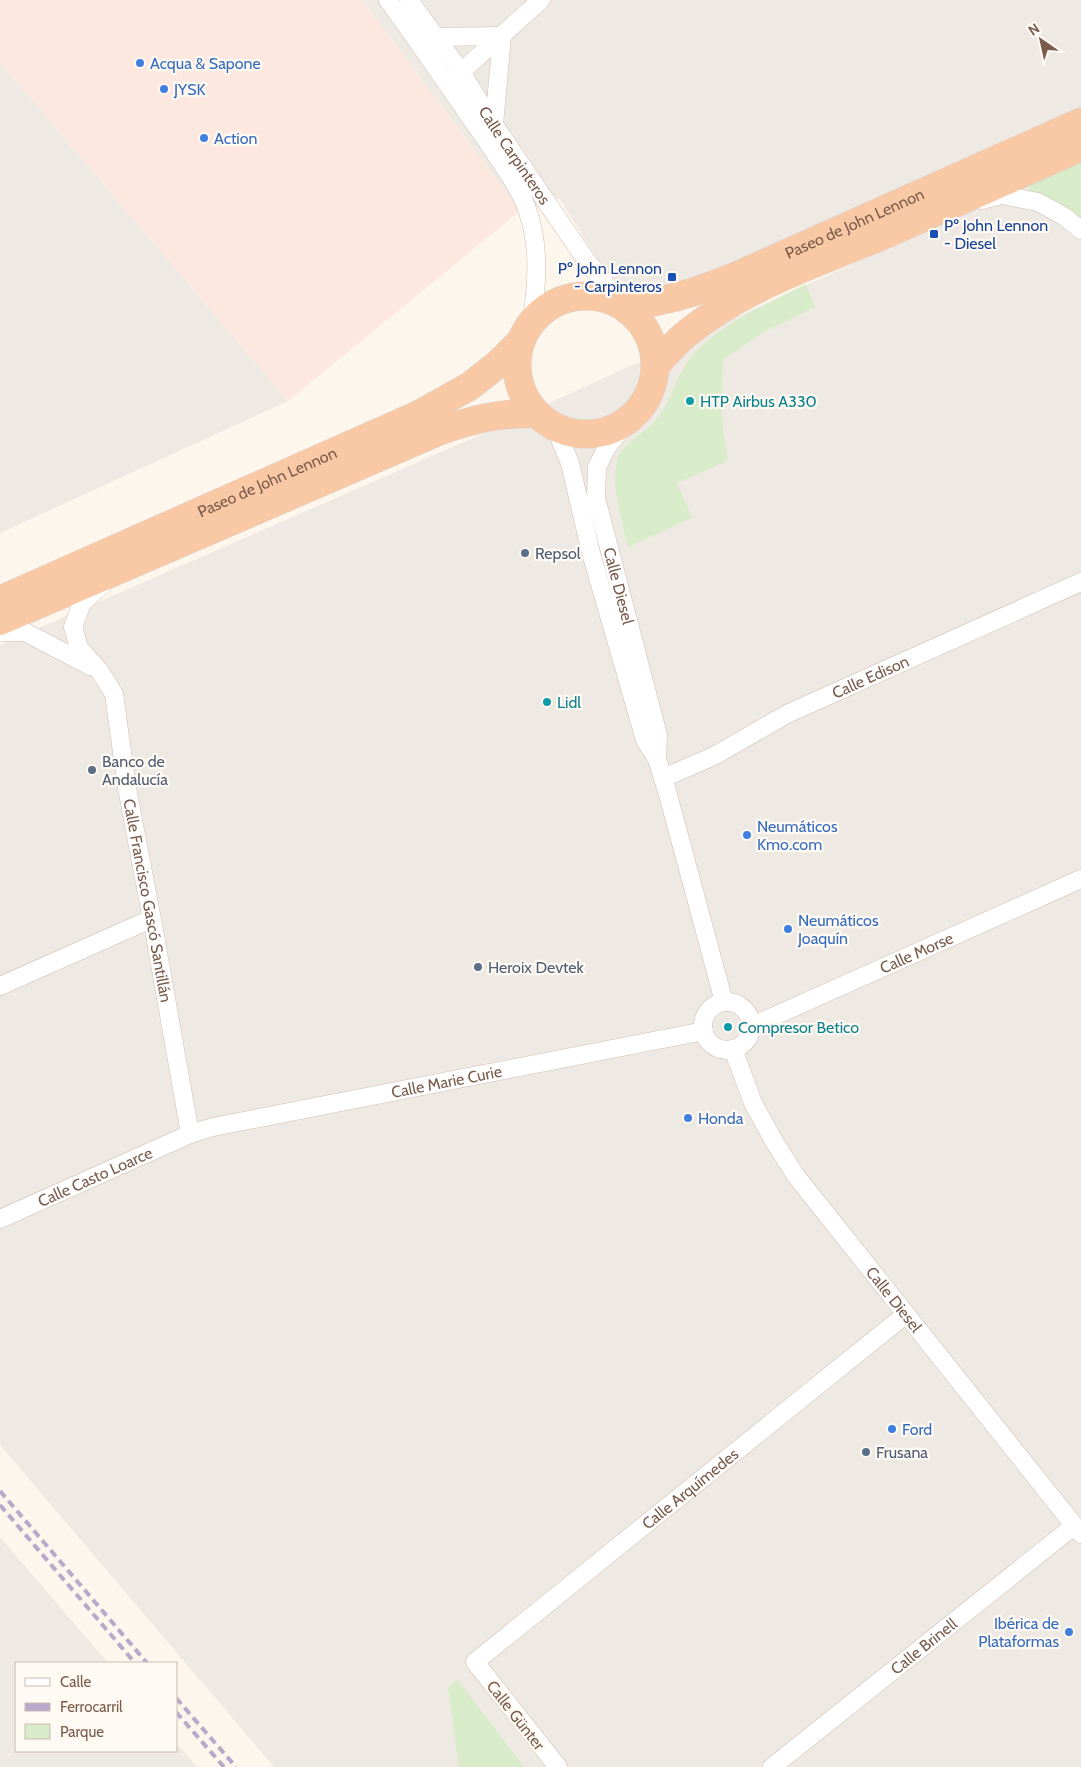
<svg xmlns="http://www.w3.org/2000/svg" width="1081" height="1767" font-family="Cabin,sans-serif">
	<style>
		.commercial { fill: #fde8e0 }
		.industrial { fill: #efe9e4 }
		.green { fill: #d8ecc9 }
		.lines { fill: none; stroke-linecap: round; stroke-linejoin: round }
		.minor-casing { stroke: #d1beb0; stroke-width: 19 }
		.trunk-casing { stroke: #dad1cd; stroke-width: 29 }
		.minor { stroke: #fff; stroke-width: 18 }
		.trunk { stroke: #f9c8a4; stroke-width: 28 }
		.rail { stroke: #b9a8c9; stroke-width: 4; stroke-dasharray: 8 5; stroke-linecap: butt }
		.shop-dot { fill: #3f7fe0; stroke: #fffaf3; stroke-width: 2 }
		.transit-dot { fill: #1a4fb4; stroke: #fffaf3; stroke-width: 2 }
		.culture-dot { fill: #0f9aa8; stroke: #fffaf3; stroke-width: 2 }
		.service-dot { fill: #5c6f8a; stroke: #fffaf3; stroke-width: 2 }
		.labels { text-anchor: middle; stroke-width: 4.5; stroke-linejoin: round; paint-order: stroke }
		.shop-label { font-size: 16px; fill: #366cbe; stroke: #fffaf3; text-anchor: start }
		.street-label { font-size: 16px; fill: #7a5c4d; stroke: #fffaf3 }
		.transit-label { font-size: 16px; fill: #164399; stroke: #fffaf3; text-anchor: start }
		.culture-label { font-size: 16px; fill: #0d838f; stroke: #fffaf3; text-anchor: start }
		.service-label { font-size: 16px; fill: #4e5e75; stroke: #fffaf3; text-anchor: start }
	</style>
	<rect width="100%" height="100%" fill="#fdf6ec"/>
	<path class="commercial" d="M0 0H362L520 211 288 401 0 62Z"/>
	<g class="industrial">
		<path d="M362 0H1081V109L698 280 649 291 613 284 559 198 520 211Z"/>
		<path d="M0 62 288 401 0 533Z"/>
		<path d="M1081 159V1767H274L0 1445V645L473 438Z"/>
		<path d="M0 1537 108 1663H16V1751H176V1743L197 1767H0Z"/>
	</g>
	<g class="green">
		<path d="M1081 158V217L1055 200 1030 191 1028 185Z"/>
		<path d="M806 284 815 307 762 333 723 360C721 395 720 423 728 458L725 462 677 483 692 518 628 547C622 519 611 488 617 461 620 445 645 433 656 420 671 402 675 379 689 360 713 327 770 302 806 284Z"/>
		<path d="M458 1680 524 1767H459L448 1687Z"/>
	</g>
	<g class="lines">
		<defs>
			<g id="minor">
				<path d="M388 0C422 47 455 95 488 143 502 165 520 187 528 212 540 248 537 284 532 321"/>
				<path id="s1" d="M409 0 461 72 494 125 586 260 624 306"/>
				<path d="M435 37 502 36 494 125"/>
				<path d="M452 80 541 0"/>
				<path d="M982 200 1002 195 1038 202 1065 217 1081 230"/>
				<path id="s2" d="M629 420 607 447 597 467 596 498 658 735 657 759"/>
				<path d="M555 427 570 463 591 553 645 740 657 759 667 791 724 1002"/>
				<path id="s3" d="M105 582 82 603 73 627 79 648 99 670 114 694 127 788 154 930 190 1134"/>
				<path d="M0 632H25L90 666"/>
				<path id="s4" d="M663 778 714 756 787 714 1081 582"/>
				<path d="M0 986 151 919"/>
				<circle cx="727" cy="1026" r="24"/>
				<path id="s5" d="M752 1026 1081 879"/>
				<path id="s6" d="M733 1049 753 1103 775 1143 796 1176 1081 1534"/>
				<path id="s7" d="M0 1219 190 1134 213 1127 704 1031"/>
				<path id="s8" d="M558 1767 475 1662 905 1315"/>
				<path id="s9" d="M772 1767 1074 1526"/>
			</g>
			<g id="trunk">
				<circle cx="586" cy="365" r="69"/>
				<path id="s10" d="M624 306C666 302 694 293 734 277L1081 122"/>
				<path d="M656 365C665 355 674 344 685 335 743 287 815 264 884 235 950 206 1015 176 1081 147"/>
				<path id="s11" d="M0 600 420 414 470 386 498 364 521 341"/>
				<path d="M0 621 442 430C476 419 501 412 536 414"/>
			</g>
		</defs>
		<use href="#minor" class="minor-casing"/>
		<use href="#trunk" class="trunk-casing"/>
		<use href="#minor" class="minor"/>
		<use href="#trunk" class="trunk"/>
		<g class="rail">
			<path d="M0 1491 147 1663"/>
			<path d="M0 1505 135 1663"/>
			<path d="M176 1698 236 1767"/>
			<path d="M176 1712 224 1767"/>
		</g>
	</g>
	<g class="shop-dot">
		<circle cx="140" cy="63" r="5"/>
		<circle cx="164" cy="89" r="5"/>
		<circle cx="204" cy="138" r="5"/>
		<circle cx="747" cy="835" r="5"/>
		<circle cx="788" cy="929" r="5"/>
		<circle cx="688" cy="1118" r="5"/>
		<circle cx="892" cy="1429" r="5"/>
		<circle cx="1069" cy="1632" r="5"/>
	</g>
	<g class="transit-dot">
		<rect x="929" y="229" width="10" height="10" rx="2.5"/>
		<rect x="667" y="272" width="10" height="10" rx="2.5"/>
	</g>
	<g class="culture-dot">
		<circle cx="690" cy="401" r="5"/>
		<circle cx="547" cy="702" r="5"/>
		<circle cx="728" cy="1027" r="5"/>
	</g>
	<g class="service-dot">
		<circle cx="525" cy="553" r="5"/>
		<circle cx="92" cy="770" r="5"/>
		<circle cx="478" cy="967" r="5"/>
		<circle cx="866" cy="1452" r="5"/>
	</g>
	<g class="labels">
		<g class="shop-label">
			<text x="150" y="69">Acqua &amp; Sapone</text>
			<text x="174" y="95">JYSK</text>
			<text x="214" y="144">Action</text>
			<text x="757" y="832">Neumáticos<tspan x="757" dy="18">Kmo.com</tspan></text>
			<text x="798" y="926">Neumáticos<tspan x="798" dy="18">Joaquín</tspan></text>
			<text x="698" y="1124">Honda</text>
			<text x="902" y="1435">Ford</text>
			<text x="1059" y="1629" text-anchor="end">Ibérica de<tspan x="1059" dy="18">Plataformas</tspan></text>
		</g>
		<g class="street-label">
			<text dy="6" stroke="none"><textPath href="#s1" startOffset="188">Calle Carpinteros</textPath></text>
			<text dy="6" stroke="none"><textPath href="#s10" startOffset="246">Paseo de John Lennon</textPath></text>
			<text dy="6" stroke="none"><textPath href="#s11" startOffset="292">Paseo de John Lennon</textPath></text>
			<text dy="6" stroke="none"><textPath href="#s2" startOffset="179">Calle Diesel</textPath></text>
			<text dy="6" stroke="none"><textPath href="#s4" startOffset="231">Calle Edison</textPath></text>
			<text dy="6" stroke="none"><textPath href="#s3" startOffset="346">Calle Francisco Gascó Santillán</textPath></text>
			<text dy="6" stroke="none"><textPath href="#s5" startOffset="180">Calle Morse</textPath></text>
			<text dy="6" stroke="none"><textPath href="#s7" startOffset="470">Calle Marie Curie</textPath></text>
			<text dy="6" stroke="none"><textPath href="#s7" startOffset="104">Calle Casto Loarce</textPath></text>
			<text dy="6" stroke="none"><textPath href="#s6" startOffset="300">Calle Diesel</textPath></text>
			<text dy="6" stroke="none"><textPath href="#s8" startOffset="410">Calle Arquímedes</textPath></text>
			<text dy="6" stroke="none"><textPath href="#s9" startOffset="194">Calle Brinell</textPath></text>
			<text transform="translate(516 1715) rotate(52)" y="6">Calle Günter</text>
		</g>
		<g class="transit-label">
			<text x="944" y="231">Pº John Lennon<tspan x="944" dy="18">- Diesel</tspan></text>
			<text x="662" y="274" text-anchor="end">Pº John Lennon<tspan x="662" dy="18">- Carpinteros</tspan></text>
		</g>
		<g class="culture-label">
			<text x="700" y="407">HTP Airbus A330</text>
			<text x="557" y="708">Lidl</text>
			<text x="738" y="1033">Compresor Betico</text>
		</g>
		<g class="service-label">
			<text x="535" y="559">Repsol</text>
			<text x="102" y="767">Banco de<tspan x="102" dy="18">Andalucía</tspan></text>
			<text x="488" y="973">Heroix Devtek</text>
			<text x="876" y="1458">Frusana</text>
		</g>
	</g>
	<rect x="15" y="1662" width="162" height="90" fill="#fffaf3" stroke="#cabbb1"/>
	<rect x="25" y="1678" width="25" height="8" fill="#ffffff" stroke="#cabbb1"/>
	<text x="60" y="1687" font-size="15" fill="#7a5c4d">Calle</text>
	<rect x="25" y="1703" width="25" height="8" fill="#b9a8c9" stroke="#cabbb1"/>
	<text x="60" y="1712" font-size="15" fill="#7a5c4d">Ferrocarril</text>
	<rect x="25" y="1724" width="25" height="15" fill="#d8ecc9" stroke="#cabbb1"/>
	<text x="60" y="1737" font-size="15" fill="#7a5c4d">Parque</text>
	<g transform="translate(1041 40) rotate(326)" stroke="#fffaf3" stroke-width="4" paint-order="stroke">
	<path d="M0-4L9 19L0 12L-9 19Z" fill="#7a5c4d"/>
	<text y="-8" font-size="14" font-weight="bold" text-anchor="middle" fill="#7a5c4d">N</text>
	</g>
</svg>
